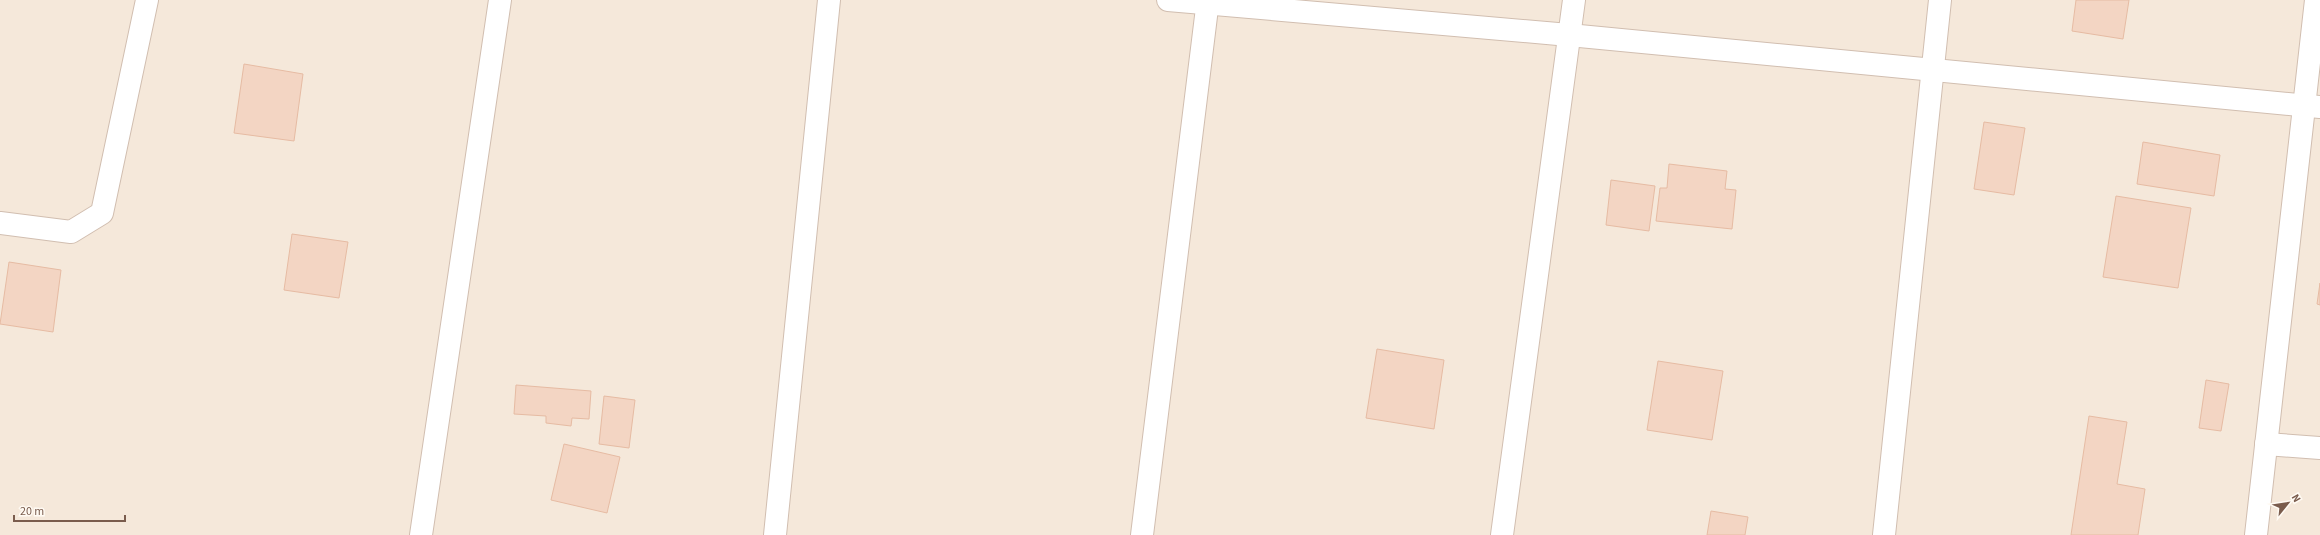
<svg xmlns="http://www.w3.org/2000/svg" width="2320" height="535" font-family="'Source Sans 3',sans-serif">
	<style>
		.residential { fill: #f5e8da }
		.building { fill: #f3d5c3; stroke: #e6bba3 }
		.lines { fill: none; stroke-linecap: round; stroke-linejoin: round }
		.minor-casing { stroke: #d1beb0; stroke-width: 24 }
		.minor { stroke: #fff; stroke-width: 22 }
	</style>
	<rect width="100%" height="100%" fill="#fdf6ec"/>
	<rect class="residential" x="0" y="0" width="2320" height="535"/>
	<g class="building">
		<path d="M2076 0H2129L2123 39 2072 31Z"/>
		<path d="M244 64 303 74 294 141 234 133Z"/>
		<path d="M1984 122 2025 128 2014 195 1974 189Z"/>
		<path d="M2143 142 2220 155 2214 196 2137 184Z"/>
		<path d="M1669 164 1727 171 1725 189 1736 190 1732 229 1656 221 1660 188H1667Z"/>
		<path d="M1611 180 1655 186 1649 231 1606 225Z"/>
		<path d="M2116 196 2191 208 2178 288 2103 277Z"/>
		<path d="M292 234 348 242 339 298 284 290Z"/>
		<path d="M9 262 61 270 53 332 0 324Z"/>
		<path d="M2320 283V305L2317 304Z"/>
		<path d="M1377 349 1444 360 1434 429 1366 418Z"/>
		<path d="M1658 361 1723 371 1712 440 1647 430Z"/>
		<path d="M2206 380 2229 384 2221 431 2199 428Z"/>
		<path d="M516 385 591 391 589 419 572 418 571 426 546 423V416L514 414Z"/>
		<path d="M604 396 635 400 629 448 599 444Z"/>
		<path d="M2089 416 2127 422 2117 484 2145 489 2138 535H2071Z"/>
		<path d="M564 444 620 457 607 513 551 500Z"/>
		<path d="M1711 511 1748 517 1745 535H1707Z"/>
	</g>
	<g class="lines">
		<defs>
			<g id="minor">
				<path d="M1168 0 1569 35 2320 107"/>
				<path d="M0 223 71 232 102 213 147 0"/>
				<path d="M2266 444 2320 448"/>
				<path d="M421 535 500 0"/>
				<path d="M775 535 829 0"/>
				<path d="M1142 535 1208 0"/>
				<path d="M1502 535 1574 0"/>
				<path d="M1884 535 1940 0"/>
				<path d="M2256 535 2316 0"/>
			</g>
		</defs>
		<use href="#minor" class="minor-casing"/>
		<use href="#minor" class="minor"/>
	</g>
	<g transform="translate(2288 503) rotate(60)" stroke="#fffaf3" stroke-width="3" paint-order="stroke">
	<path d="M0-3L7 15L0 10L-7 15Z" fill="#7a5c4d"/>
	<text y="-6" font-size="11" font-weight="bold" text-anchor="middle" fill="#7a5c4d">N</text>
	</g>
	<path d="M14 515v6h111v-6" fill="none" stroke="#7a5c4d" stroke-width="2"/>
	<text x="20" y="515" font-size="12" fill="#7a5c4d" stroke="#fffaf3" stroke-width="3" paint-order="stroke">20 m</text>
</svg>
